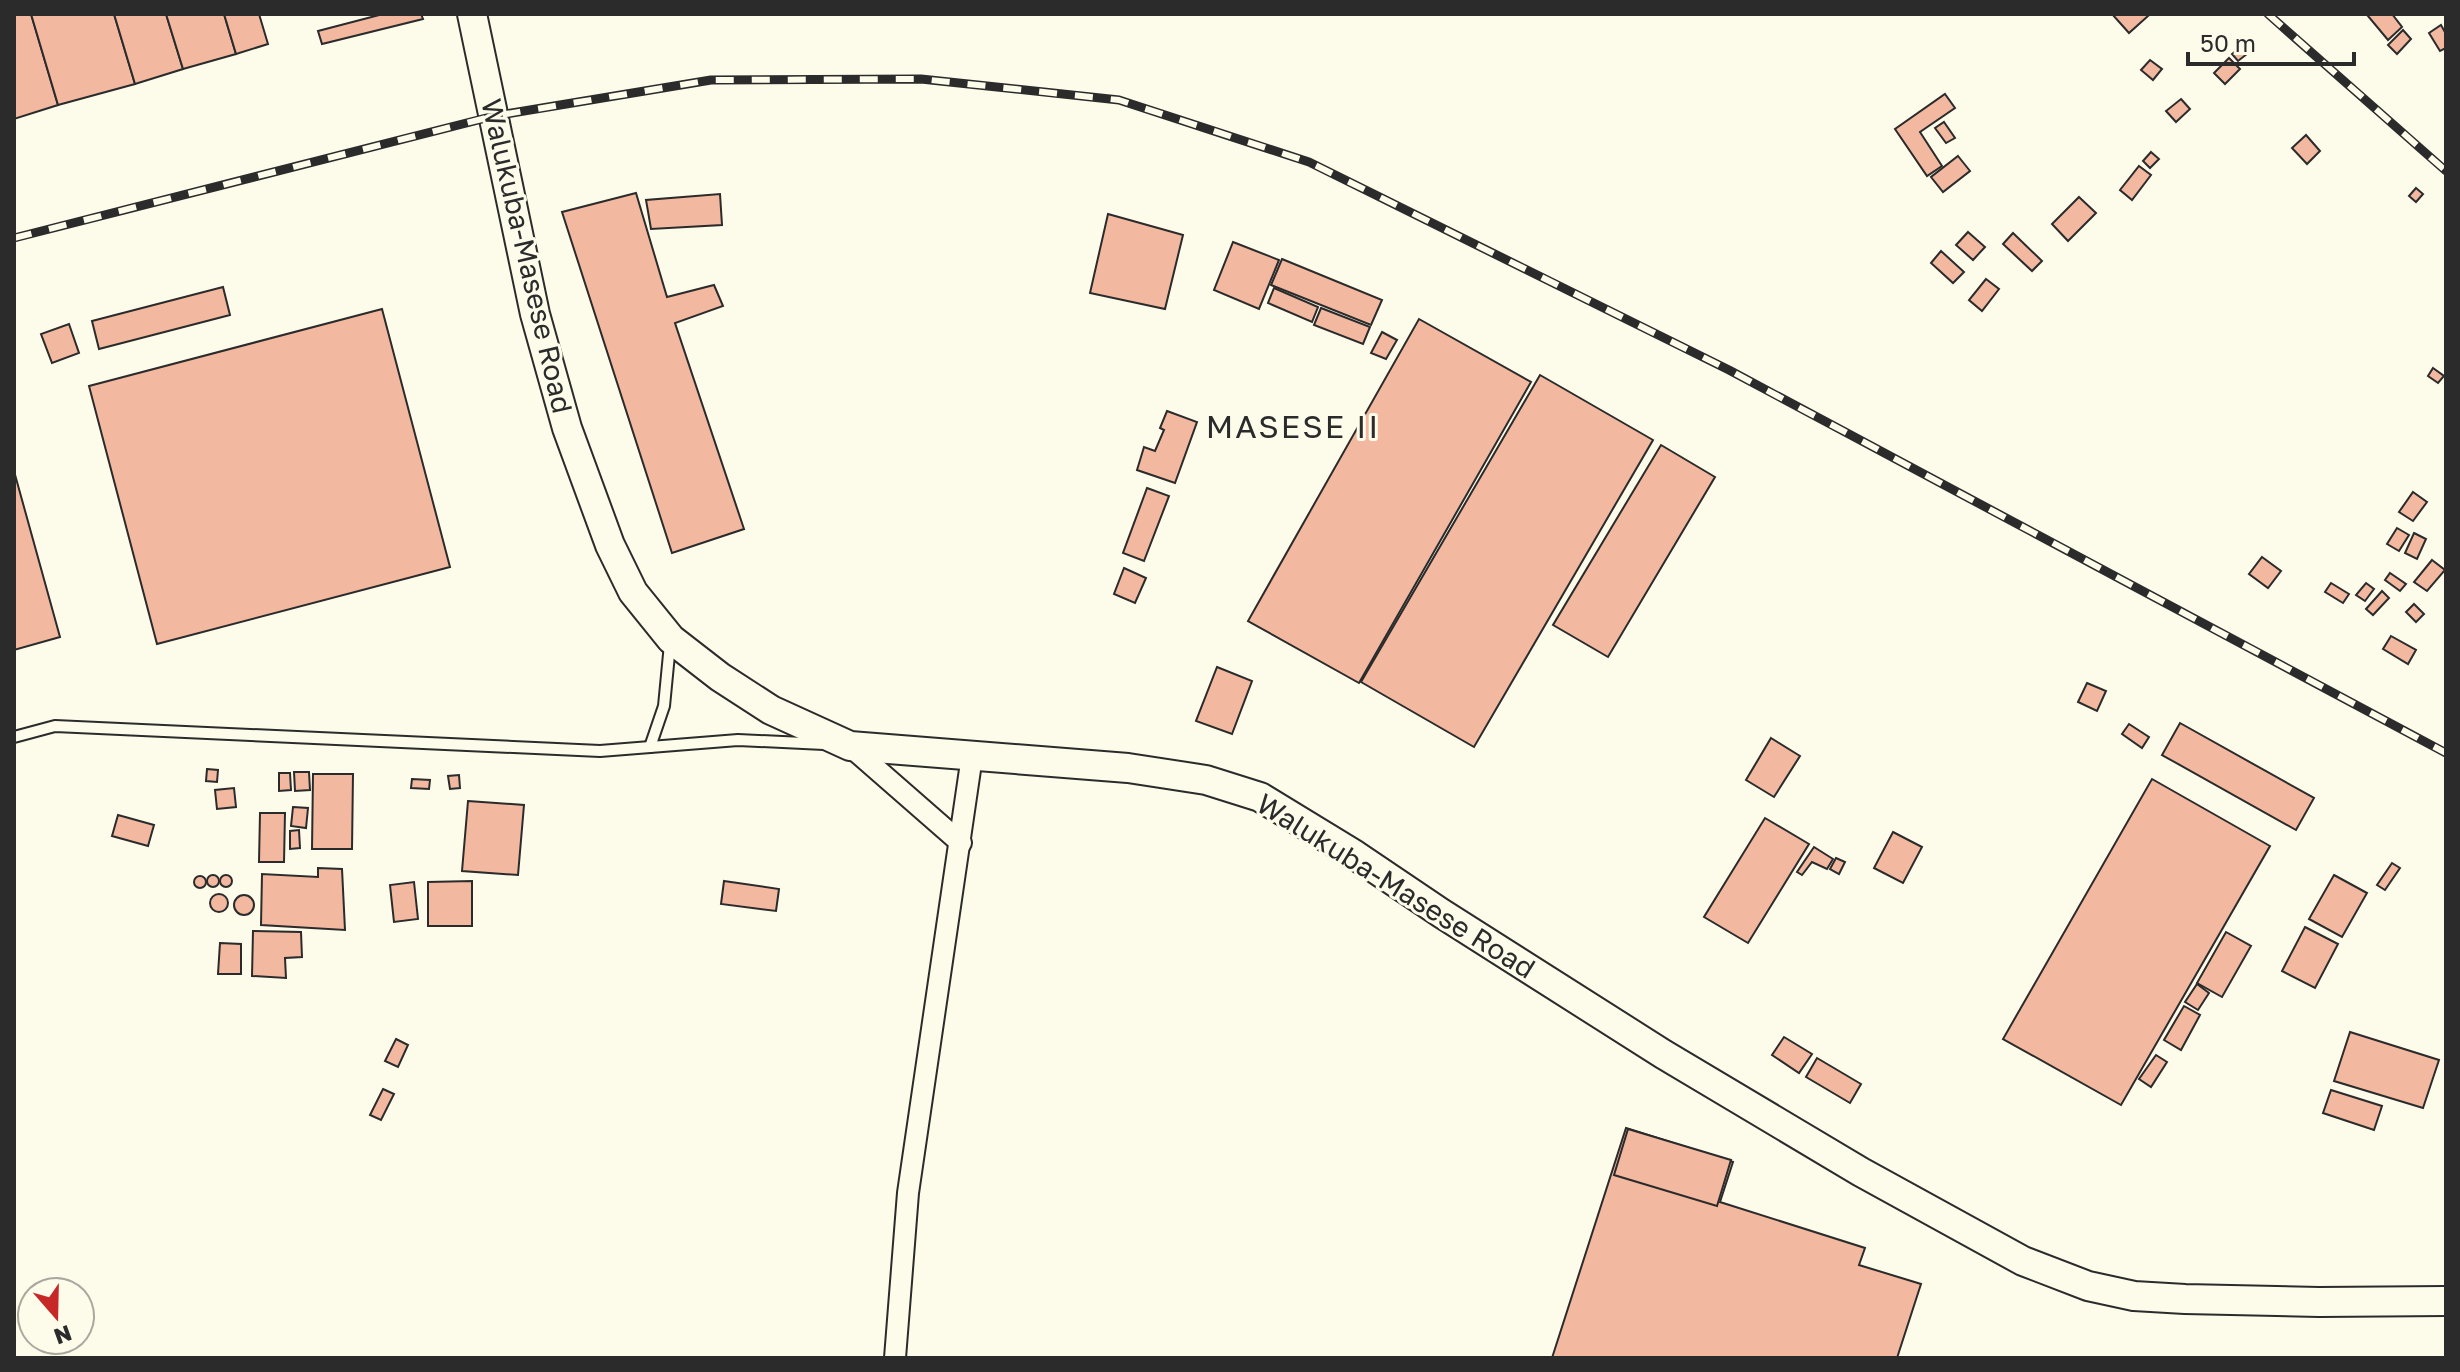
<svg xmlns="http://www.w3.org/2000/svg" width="2460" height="1372" font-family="'Golos Text',sans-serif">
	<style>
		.building { fill: #f2b8a0; stroke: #2b2b2b; stroke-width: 2 }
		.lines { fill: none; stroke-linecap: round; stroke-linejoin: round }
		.lane-casing { stroke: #2b2b2b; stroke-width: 14 }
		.street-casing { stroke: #2b2b2b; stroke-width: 24 }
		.secondary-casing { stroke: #2b2b2b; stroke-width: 32 }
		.lane { stroke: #fdfbea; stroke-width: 10 }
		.street { stroke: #fdfbea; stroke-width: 20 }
		.secondary { stroke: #fdfbea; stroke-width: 28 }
		.rail-casing { stroke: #2b2b2b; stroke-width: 9 }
		.rail { stroke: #fdfbea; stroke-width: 6; stroke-dasharray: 18; stroke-linecap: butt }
		.labels { text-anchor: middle; stroke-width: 6; stroke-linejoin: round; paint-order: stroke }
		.street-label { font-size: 28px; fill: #2b2b2b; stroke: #fdfbea }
		.quarter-label { font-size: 32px; letter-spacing: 2px; fill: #2b2b2b; stroke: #fdfbea }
	</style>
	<rect width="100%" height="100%" fill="#fdfbea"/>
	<g class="building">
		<path d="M14 14H31L58 105 14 119Z"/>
		<path d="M31 14H114L135 84 58 105Z"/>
		<path d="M114 14H166L183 69 135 84Z"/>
		<path d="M166 14H224L236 54 183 69Z"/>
		<path d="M224 14H259L268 44 236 54Z"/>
		<path d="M383 14H421L423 19 322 44 318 31Z"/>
		<path d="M2112 14H2146L2148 16 2129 33Z"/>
		<path d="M2370 14H2392L2402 27 2388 40 2368 16Z"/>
		<path d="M2441 25 2446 34V48L2440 51 2429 33Z"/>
		<path d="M2403 30 2411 39 2397 54 2388 45Z"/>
		<path d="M2240 47 2247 54 2238 61 2232 54Z"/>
		<path d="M2229 58 2240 69 2225 84 2214 73Z"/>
		<path d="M2150 60 2162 69 2153 80 2141 70Z"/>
		<path d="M1945 94 1955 108 1920 132 1942 166 1927 176 1895 129Z"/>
		<path d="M2181 99 2190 109 2176 122 2166 111Z"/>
		<path d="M1944 122 1955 138 1946 143 1935 128Z"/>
		<path d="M2306 135 2320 151 2307 164 2292 148Z"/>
		<path d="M2151 152 2159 159 2150 168 2143 161Z"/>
		<path d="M1958 156 1970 171 1943 192 1931 177Z"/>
		<path d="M2139 166 2151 175 2132 200 2120 190Z"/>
		<path d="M2416 188 2423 194 2416 202 2409 196Z"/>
		<path d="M636 193 667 297 714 285 723 306 675 323 744 529 672 553 562 212Z"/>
		<path d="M720 194 722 225 651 229 646 200Z"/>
		<path d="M2079 197 2096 213 2068 241 2052 224Z"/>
		<path d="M1108 214 1183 235 1165 309 1090 293Z"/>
		<path d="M1968 232 1985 247 1973 260 1956 245Z"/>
		<path d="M2013 233 2042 261 2032 271 2003 244Z"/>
		<path d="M1233 242 1279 260 1259 309 1214 290Z"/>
		<path d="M1941 251 1964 272 1953 283 1931 263Z"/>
		<path d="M1282 259 1382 300 1371 325 1271 285Z"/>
		<path d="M1986 279 1999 289 1982 311 1969 300Z"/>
		<path d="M223 287 230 315 99 349 92 321Z"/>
		<path d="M1274 288 1318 307 1312 322 1268 303Z"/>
		<path d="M1321 308 1370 327 1363 344 1314 325Z"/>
		<path d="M382 309 450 567 157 644 89 386Z"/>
		<path d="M1419 319 1531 382 1359 683 1248 621Z"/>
		<path d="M69 324 79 353 52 363 41 334Z"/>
		<path d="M1382 332 1397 340 1386 359 1371 353Z"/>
		<path d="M2433 368 2444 376 2438 383 2428 376Z"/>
		<path d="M1540 375 1653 440 1474 747 1361 682Z"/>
		<path d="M1167 411 1197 422 1175 483 1137 470 1144 447 1155 451 1164 430 1160 428Z"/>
		<path d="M1661 445 1715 477 1608 657 1553 625Z"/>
		<path d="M14 471 60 637 14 650Z"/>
		<path d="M1147 488 1169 496 1144 561 1123 553Z"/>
		<path d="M2413 492 2427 502 2413 521 2399 512Z"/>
		<path d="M2397 528 2409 535 2399 551 2387 544Z"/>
		<path d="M2414 533 2426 539 2417 559 2405 553Z"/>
		<path d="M2262 557 2281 571 2268 588 2249 574Z"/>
		<path d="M2432 560 2445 570 2427 591 2414 582Z"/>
		<path d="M1124 568 1146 578 1135 603 1114 594Z"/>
		<path d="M2390 573 2406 584 2400 591 2385 580Z"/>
		<path d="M2331 583 2349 594 2343 603 2325 592Z"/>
		<path d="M2366 583 2374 589 2365 601 2356 595Z"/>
		<path d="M2382 591 2389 598 2373 615 2366 609Z"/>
		<path d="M2414 604 2424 614 2416 622 2406 612Z"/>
		<path d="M2391 636 2416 650 2408 664 2383 649Z"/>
		<path d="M1217 667 1252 681 1232 734 1196 721Z"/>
		<path d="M2087 683 2106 691 2097 711 2078 702Z"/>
		<path d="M2180 723 2314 798 2296 830 2162 755Z"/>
		<path d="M2129 724 2149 737 2142 748 2122 734Z"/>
		<path d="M1771 738 1800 756 1774 797 1746 780Z"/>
		<path d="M207 769 218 770 217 782 206 781Z"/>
		<path d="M294 772H309L310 790 295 791Z"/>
		<path d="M279 773H290L291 790 279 791Z"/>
		<path d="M313 774H353L352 849H312Z"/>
		<path d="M459 775 460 788 450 789 448 776Z"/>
		<path d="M412 779 430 780 429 789 411 788Z"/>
		<path d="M2152 779 2270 846 2121 1105 2003 1039Z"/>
		<path d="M234 788 236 807 217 809 215 790Z"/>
		<path d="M468 801 524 805 518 875 462 871Z"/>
		<path d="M293 807 308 808 306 828 291 826Z"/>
		<path d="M260 813H285L284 862H259Z"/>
		<path d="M118 815 154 825 148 846 112 836Z"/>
		<path d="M1765 818 1809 844 1748 943 1704 917Z"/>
		<path d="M299 830 300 848 290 849V831Z"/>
		<path d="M1893 832 1922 847 1903 883 1874 868Z"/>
		<path d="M1814 847 1833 859 1827 869 1812 862 1802 875 1797 872Z"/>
		<path d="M1836 858 1845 862 1839 874 1830 869Z"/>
		<path d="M2392 863 2400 868 2385 890 2377 885Z"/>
		<path d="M318 868 342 869 345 930 261 925 262 874 318 877Z"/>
		<circle cx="213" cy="881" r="6"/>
		<path d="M2334 875 2367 893 2342 937 2309 919Z"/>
		<circle cx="226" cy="881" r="6"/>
		<circle cx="200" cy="882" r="6"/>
		<path d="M472 881V926H428V882Z"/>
		<path d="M724 881 779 889 776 911 721 904Z"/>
		<path d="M414 882 418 919 394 922 390 885Z"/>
		<circle cx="219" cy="903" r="9"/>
		<circle cx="244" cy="905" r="10"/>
		<path d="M2305 927 2338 944 2315 988 2282 971Z"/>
		<path d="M253 931 301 932 302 957 285 958 286 978 252 976Z"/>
		<path d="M2226 932 2251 946 2222 997 2197 983Z"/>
		<path d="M220 943 241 944V974H218Z"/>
		<path d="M2197 984 2209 993 2198 1010 2185 1002Z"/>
		<path d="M2184 1006 2200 1015 2181 1050 2164 1040Z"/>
		<path d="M2350 1032 2439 1060 2423 1108 2334 1081Z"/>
		<path d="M1784 1037 1812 1054 1799 1073 1772 1055Z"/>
		<path d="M396 1039 408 1045 398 1067 385 1061Z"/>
		<path d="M2156 1055 2167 1062 2151 1087 2139 1079Z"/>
		<path d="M1817 1058 1861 1084 1850 1103 1806 1077Z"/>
		<path d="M383 1089 394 1094 381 1120 370 1115Z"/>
		<path d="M2331 1090 2382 1106 2374 1130 2323 1113Z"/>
		<path d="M1626 1128 1733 1162 1720 1202 1865 1248 1859 1265 1921 1284 1897 1358H1552Z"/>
		<path d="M1628 1129 1731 1160 1717 1206 1614 1175Z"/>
	</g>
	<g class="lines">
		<defs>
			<g id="lane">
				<path d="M14 737 55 726 600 751 738 740 824 744"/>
				<path d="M650 747 664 706 670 644"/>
			</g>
			<g id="street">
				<path d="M850 746 961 843"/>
				<path d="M895 1358 908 1193 972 756"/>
			</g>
			<path id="secondary" d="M472 14 535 314 567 428 610 545 633 592 671 639 720 677 771 710 850 746 1128 768 1206 780 1260 797 1355 855 1441 913 1663 1054 1861 1172 2023 1261 2088 1286 2134 1296 2185 1299 2319 1302 2446 1301"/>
		</defs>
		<use href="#lane" class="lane-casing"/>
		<use href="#street" class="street-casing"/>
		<use href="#secondary" class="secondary-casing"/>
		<use href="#lane" class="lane"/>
		<use href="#street" class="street"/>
		<use href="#secondary" class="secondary"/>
		<defs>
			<g id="rail">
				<path d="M2268 14 2446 171"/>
				<path d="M14 238 494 116 711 80 921 79 1119 100 1309 162 1729 370 2446 753"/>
			</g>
		</defs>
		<use href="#rail" class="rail-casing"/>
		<use href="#rail" class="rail"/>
	</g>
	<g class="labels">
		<g class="street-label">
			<text transform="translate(527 256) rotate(77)" y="10">Walukuba-Masese Road</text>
			<text transform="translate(1396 886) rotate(32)" y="10">Walukuba-Masese Road</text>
		</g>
		<g class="quarter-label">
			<text x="1293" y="438">MASESE II</text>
		</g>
	</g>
	<rect width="2460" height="1372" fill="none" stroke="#2b2b2b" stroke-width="32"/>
	<g transform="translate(56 1316) rotate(160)"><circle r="38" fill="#fdfbea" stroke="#a9a89e" stroke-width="2"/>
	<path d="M0-6L14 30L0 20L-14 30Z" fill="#c62828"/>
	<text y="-12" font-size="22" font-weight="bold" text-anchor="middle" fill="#2b2b2b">N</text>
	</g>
	<path d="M2188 52v12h166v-12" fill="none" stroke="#2b2b2b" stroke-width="4"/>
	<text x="2200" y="52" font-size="24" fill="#2b2b2b" stroke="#fdfbea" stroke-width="6" paint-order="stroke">50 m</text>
</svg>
